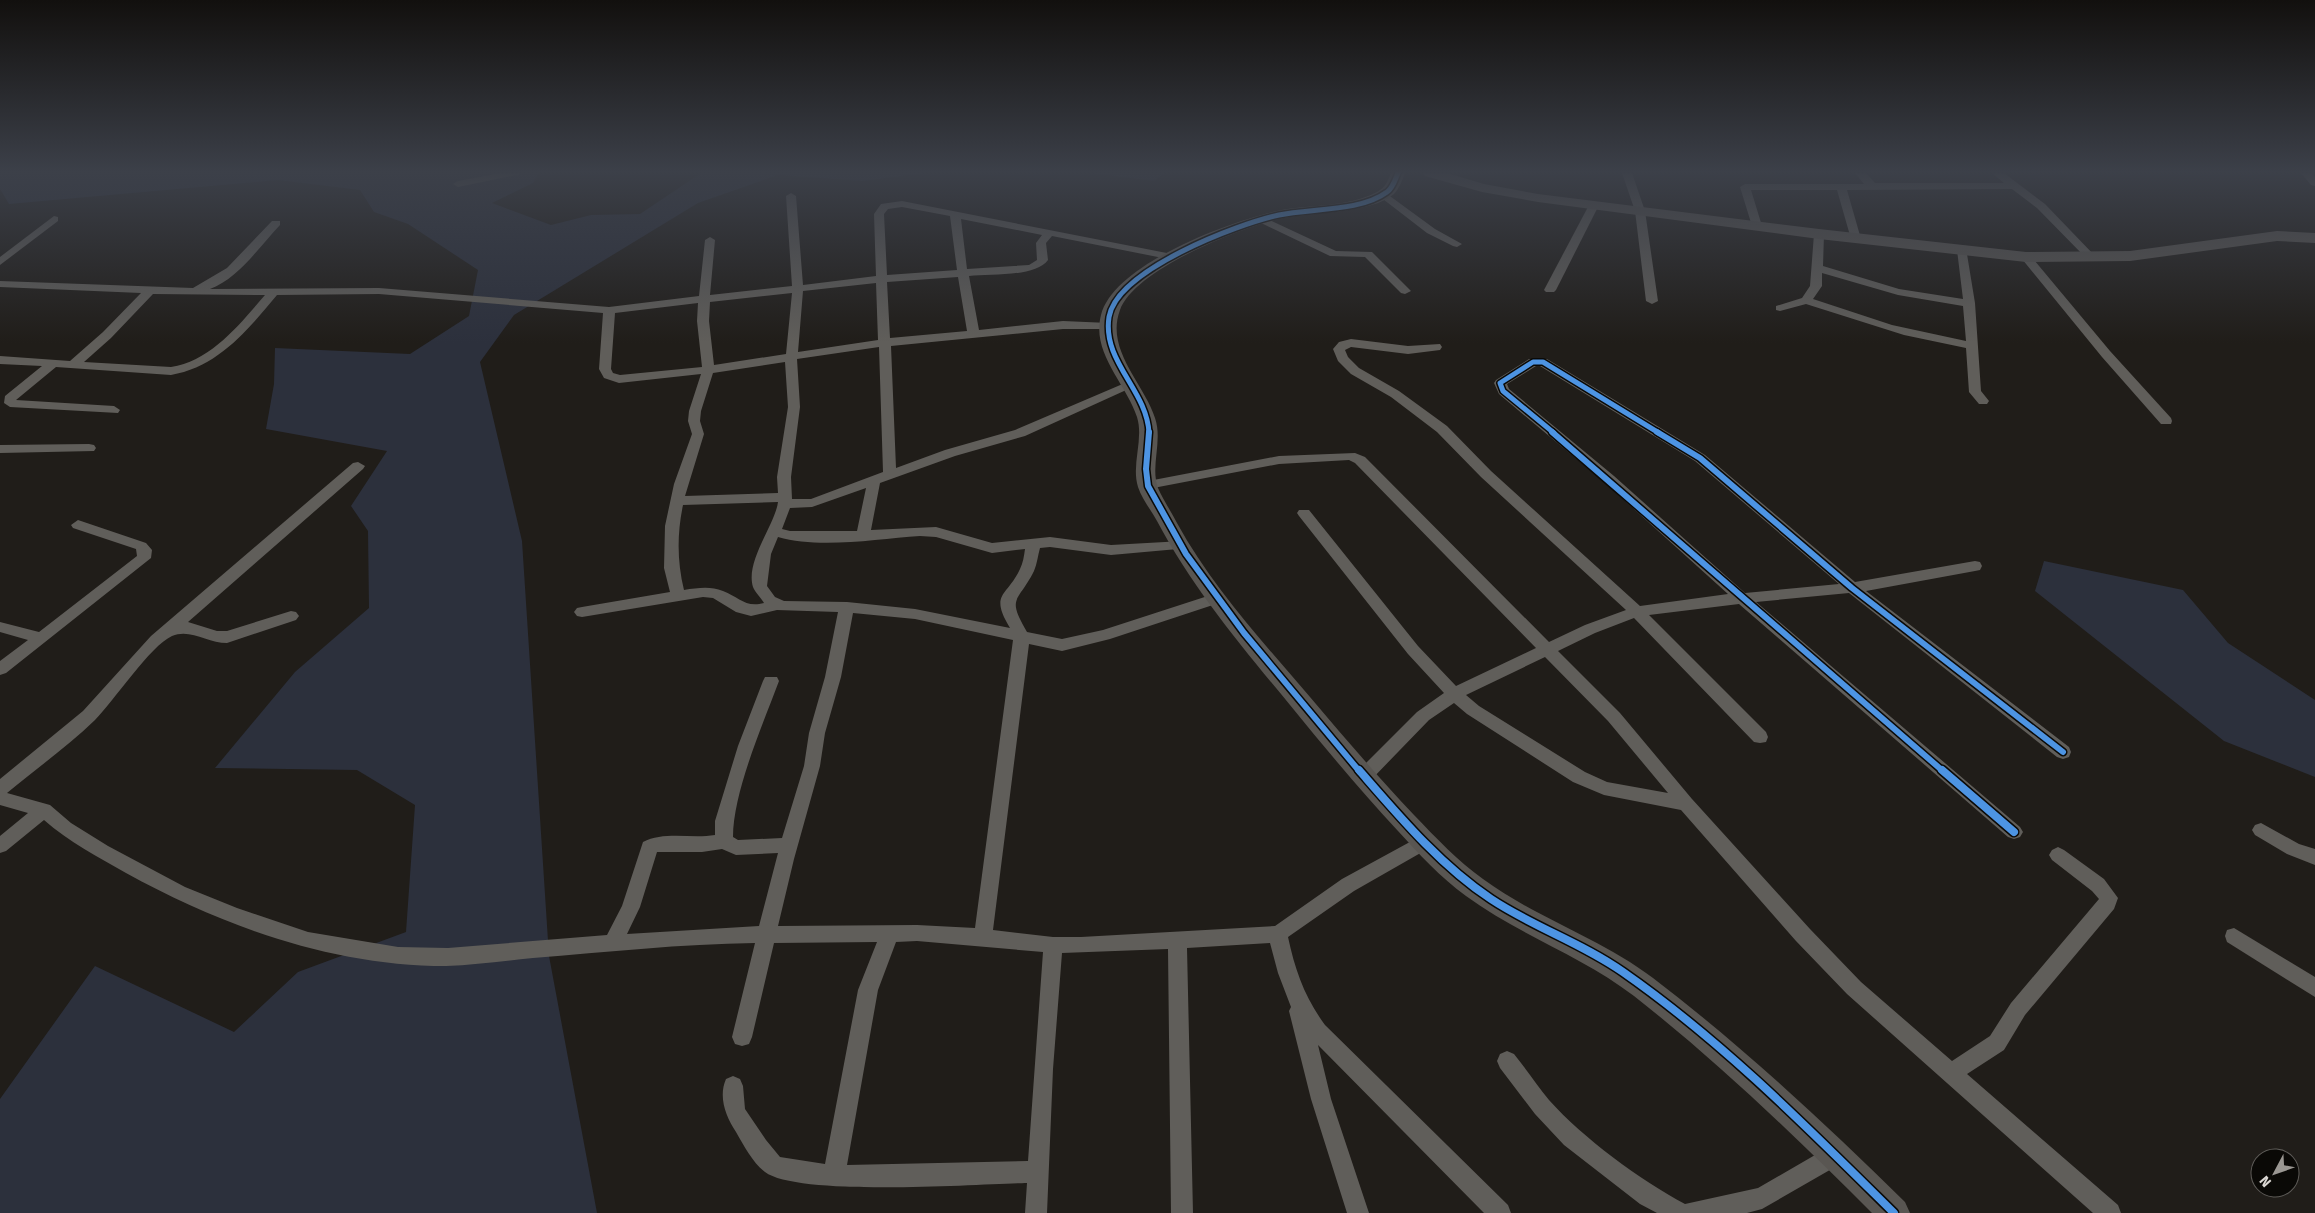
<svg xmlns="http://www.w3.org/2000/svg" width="2315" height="1213" font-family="'Fira Sans',sans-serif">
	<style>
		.green { fill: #2c303c }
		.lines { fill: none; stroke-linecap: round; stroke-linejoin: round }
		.street { fill: #605e5a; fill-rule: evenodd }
		.secondary { fill: #595652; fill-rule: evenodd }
		.cycleway-far2-casing { stroke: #0a0906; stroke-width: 8 }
		.cycleway-far1-casing { stroke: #0a0906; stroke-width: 9 }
		.cycleway-casing { stroke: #0a0906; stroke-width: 11 }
		.cycleway-far2 { stroke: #4d94e3; stroke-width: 5 }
		.cycleway-far1 { stroke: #4d94e3; stroke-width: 6 }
		.cycleway { stroke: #4d94e3; stroke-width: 8 }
	</style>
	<rect width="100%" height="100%" fill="#201d19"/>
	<g class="green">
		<path d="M0 173H539L533 183 492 203 551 225 591 215 640 214 701 173H925L863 181 778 175 698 203 514 315 480 362 522 541 549 956 597 1213H0V1099L95 966 234 1032 298 972 406 932 415 805 357 770 215 768 295 672 369 608 368 531 351 506 387 451 266 429 274 384 275 348 410 354 469 316 478 270 408 224 374 212 360 190 278 180 9 204 0 189Z"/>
		<path d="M1091 173H1164L1154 181Z"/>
		<path d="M2044 561 2183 590 2228 643 2315 700V777L2224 741 2035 591Z"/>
	</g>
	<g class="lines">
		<g class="street">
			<path d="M501 173H526L458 187 453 184 458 181Z"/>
			<path d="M1622 173H1632L1645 211 1658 301 1652 304 1646 301 1635 211Z"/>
			<path d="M1855 173H1866L1875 183H2004L1992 173H2004L2045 204 2096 257 2095 259H2087L2037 208 2012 189 1847 190 1861 239 1856 242 1851 239 1837 190H1751L1762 226 1757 229 1752 226 1740 187 1745 184H1864Z"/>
			<path d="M2301 173H2312L2315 177V186L2311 185Z"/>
			<path d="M1383 191 1435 229 1462 244 1457 247 1453 246 1427 233 1379 196 1378 194Z"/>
			<path d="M791 193 796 196 803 285 876 276 874 214 881 204 902 201 1177 255 1178 257 1173 260 1052 236 1046 243 1048 260C1036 277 990 274 969 276L979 330 1063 321 1109 323 1113 325V329H1063L891 346 896 468 945 450 1015 430 1125 383 1129 382 1135 386 1025 436 955 456 880 483 871 530 936 527 992 543 1050 537 1111 545 1183 541 1185 544 1178 549 1111 555 1050 547 1040 548C1038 555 1037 564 1034 571 1018 603 1006 596 1027 632L1062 639 1103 630 1217 593 1222 594 1224 598 1222 602 1110 639 1062 651 1029 644 993 930 1053 937H1081L1275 926 1342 879 1419 837 1425 835 1431 837 1434 842 1431 847 1354 891 1288 937C1295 970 1305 998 1325 1025L1508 1205 1511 1213H1484L1318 1045 1331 1099 1369 1213H1347L1311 1099 1289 1011 1291 1007 1278 973 1270 943 1187 948 1193 1213H1171L1168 949 1062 953 1053 1069 1047 1213H1025L1027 1183C978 1184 798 1197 765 1172 753 1163 744 1146 736 1132 726 1117 718 1097 726 1079L733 1076 740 1079 743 1086 745 1109 766 1140 780 1157 825 1164 858 990 877 942 774 943 752 1037 749 1044 742 1046 735 1044 732 1037 755 943C681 944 607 952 533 958 504 961 475 965 446 966 334 966 224 927 126 873 98 857 69 842 44 820L6 851 0 853V836L28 813 0 805V779L83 711 151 636 353 463 358 462 365 466 363 469 188 622 217 631H227L291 611 296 612 299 616 296 620 227 643C208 643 190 628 172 636 150 646 114 701 95 720 68 746 36 769 7 793L50 805 71 823 108 846 185 887 237 908 308 932 398 947 448 948 607 935 622 906 643 842C664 831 692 839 715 835V821L738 746 763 681 765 677H777L779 681C763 724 733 792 733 837L738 840 782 838 804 766 809 733 825 677 838 612 777 610 751 616 736 612 713 598 703 597 582 617 577 616 574 612 577 608 582 607 670 592 664 568 665 526 674 484 692 434 688 421 689 411 701 374 619 383 604 378 599 369 603 313 379 294 277 295C248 330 218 367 171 375L56 367 16 400 114 406 120 410 118 413 10 407 4 403 5 396 42 366 0 364V356L70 361 103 332 141 293 0 287V281L193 288 227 268 272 221H280V225C259 247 239 278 210 289L379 288 609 307 699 296 705 240 710 237 715 240 710 295 792 286 786 196ZM902 207 950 216 957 270 887 275 884 214 888 209ZM961 219 1042 235 1036 243 1037 260 1029 265 967 269ZM958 277 967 331 890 338 887 282ZM876 283 878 340 798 352 803 291ZM792 293 786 354 714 365 709 321 710 302ZM153 294 265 295C240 324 211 361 171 367L84 362 111 338ZM698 303 697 321 702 367 620 375 613 373 611 369 615 313ZM879 347 883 472 811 499H792L791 477 800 407 797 359ZM785 362 788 407 777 477 778 493 685 496 704 434 700 421 701 411 713 373ZM866 488 857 531H790L782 529 790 508 812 507ZM778 502C775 525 745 561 753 587 755 592 761 598 764 603 745 608 739 597 723 591 710 586 698 588 684 590 677 561 677 534 683 505ZM920 536 936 537 992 553 1025 549C1024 556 1023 563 1020 569 1007 597 989 593 1010 628L915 609 847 602 784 601 775 597 767 586 771 554 778 537C819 549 877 539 920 536ZM853 613 915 619 1013 640 975 928 917 925 778 926 794 859 820 766 825 733 841 677ZM722 849 736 855 778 853 759 926 627 934 640 907 657 852H702ZM917 941 1043 952 1028 1161 847 1165 878 990 896 942Z"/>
			<path d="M1594 202 1599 205 1556 290 1554 292H1546L1544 290 1589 205Z"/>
			<path d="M54 216 58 217V221L0 265V257Z"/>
			<path d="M1263 217 1336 251 1372 252 1411 291 1405 294 1401 293 1365 257 1330 256 1259 222V218Z"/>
			<path d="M1819 231 1824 234 1823 266 1899 289 1963 299 1957 250 1958 248H1966L1975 303 1981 391 1989 401 1987 404H1979L1969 392 1966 348 1904 335 1806 304 1780 311 1776 310V306L1802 298 1810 286 1814 234ZM1822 273 1898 295 1963 306 1966 341 1892 325 1813 299 1822 286Z"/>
			<path d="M2026 254 2030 255 2110 351 2171 418 2172 421 2171 424H2161L2102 357 2022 259V255Z"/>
			<path d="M1351 339 1408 346 1440 344 1442 347 1440 350 1408 354 1351 347 1345 350 1348 357 1359 368 1399 391 1447 426 1491 471 1640 606 1728 594 1604 482 1499 394 1494 383 1496 380 1529 359H1547L1705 455 1855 582 1975 561 1980 562 1982 566 1980 570 1975 571 1866 591 2069 747 2071 752 2069 757 2063 759 2057 757 1849 593 1756 602 2020 827 2023 832 2020 837 2014 839 2008 837 1739 604 1649 615 1766 732 1768 737 1766 742 1760 743 1754 742 1634 618 1595 633 1558 651 1620 713 1692 799 1810 929 1861 982 1952 1061 1990 1036 2011 1003 2099 899 2092 891 2052 860 2049 855 2052 850 2058 847 2064 850 2104 879 2118 898 2114 909 2025 1015 2004 1050 1967 1074 2118 1205 2121 1213H2093L1847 994 1796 941 1681 810 1604 795 1573 782 1467 714 1454 703 1429 720 1369 782 1363 784 1357 782 1355 777 1357 772 1417 712 1444 693 1408 654 1299 516 1297 513 1299 510H1309L1418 646 1456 686 1536 648 1355 463 1349 460 1279 464 1148 489 1141 485 1143 482 1279 456 1355 453 1365 457 1549 642 1585 625 1626 610 1481 477 1437 432 1391 397 1351 374 1338 361 1333 349 1339 342ZM1536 366H1540L1695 461 1839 584 1745 593 1614 476 1509 389 1507 384ZM1545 657 1608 721 1668 793 1607 782 1585 772 1479 706 1466 695Z"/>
			<path d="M89 444 94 445 96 448 94 451 0 453V445Z"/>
			<path d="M78 520 146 543 152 550 151 558 6 673 0 675V661L28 640 0 632V622L39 632 137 556 136 549 73 528 71 525Z"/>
			<path d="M2261 823 2299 844 2315 849V865L2287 854 2255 835 2252 830 2255 825Z"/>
			<path d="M2234 928 2315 977V997L2227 942 2225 936 2227 930Z"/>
			<path d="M1507 1051 1514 1054C1526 1069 1537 1085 1549 1100 1584 1139 1639 1179 1685 1204L1758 1188 1834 1144 1842 1147 1845 1155 1842 1163 1762 1209 1747 1213H1657L1640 1204 1564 1145 1535 1114 1500 1068 1497 1061 1500 1054Z"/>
		</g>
		<g class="secondary">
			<path d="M1391 173H1405C1402 181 1399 189 1394 194 1371 214 1309 212 1279 219 1239 228 1134 270 1120 310 1105 350 1144 383 1155 418 1163 441 1150 466 1158 488 1163 500 1171 511 1177 523 1212 587 1263 642 1310 697 1344 737 1378 777 1414 815 1436 838 1458 861 1483 879 1536 918 1600 938 1653 978 1742 1046 1825 1123 1905 1202L1910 1213H1872C1796 1137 1718 1062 1634 996 1582 956 1519 935 1466 896 1440 877 1419 854 1398 831 1360 790 1325 748 1290 705 1242 647 1193 589 1157 521 1151 510 1142 499 1138 487 1131 464 1144 440 1137 417 1126 383 1091 353 1101 315 1114 264 1230 221 1277 211 1310 204 1347 208 1377 192 1386 187 1387 182 1391 173Z"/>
			<path d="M1423 173H1447L1484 184 1538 194 1819 229 2026 252 2130 251 2277 231 2315 233V243L2277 241 2130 261 2026 262 1819 239 1538 202 1482 192 1425 176Z"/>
		</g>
		<defs>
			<g id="cycleway-far2">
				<path d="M1149 433C1147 390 1102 362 1109 317 1117 270 1237 224 1279 215 1311 208 1360 212 1387 192 1393 188 1395 180 1398 173"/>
				<path d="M1554 433 1503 391 1500 383 1533 362H1543L1659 433"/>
			</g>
			<g id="cycleway-far1">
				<path d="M1149 432 1146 469 1148 486 1186 554 1244 633 1360 772"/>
				<path d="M1552 432 1944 772"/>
				<path d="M1657 432 1700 458 1852 588 2063 752"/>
			</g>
			<g id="cycleway">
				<path d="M1359 770C1399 816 1440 865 1491 899 1533 927 1582 943 1623 972 1722 1041 1809 1129 1894 1213"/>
				<path d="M1942 770 2014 832"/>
			</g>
		</defs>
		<use href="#cycleway-far2" class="cycleway-far2-casing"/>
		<use href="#cycleway-far1" class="cycleway-far1-casing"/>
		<use href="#cycleway" class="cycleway-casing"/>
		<use href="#cycleway-far2" class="cycleway-far2"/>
		<use href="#cycleway-far1" class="cycleway-far1"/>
		<use href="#cycleway" class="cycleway"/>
	</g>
	<linearGradient id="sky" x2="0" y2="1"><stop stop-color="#12100e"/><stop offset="0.5" stop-color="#3c4049"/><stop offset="1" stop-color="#3c4049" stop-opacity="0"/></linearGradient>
	<rect width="2315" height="343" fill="url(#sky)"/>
	<g transform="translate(2275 1173) rotate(229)"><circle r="24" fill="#0a0906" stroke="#5e5c58"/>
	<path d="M0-4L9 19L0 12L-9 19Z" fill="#9a9792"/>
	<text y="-8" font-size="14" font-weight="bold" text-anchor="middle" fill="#dbd8d3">N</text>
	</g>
</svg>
